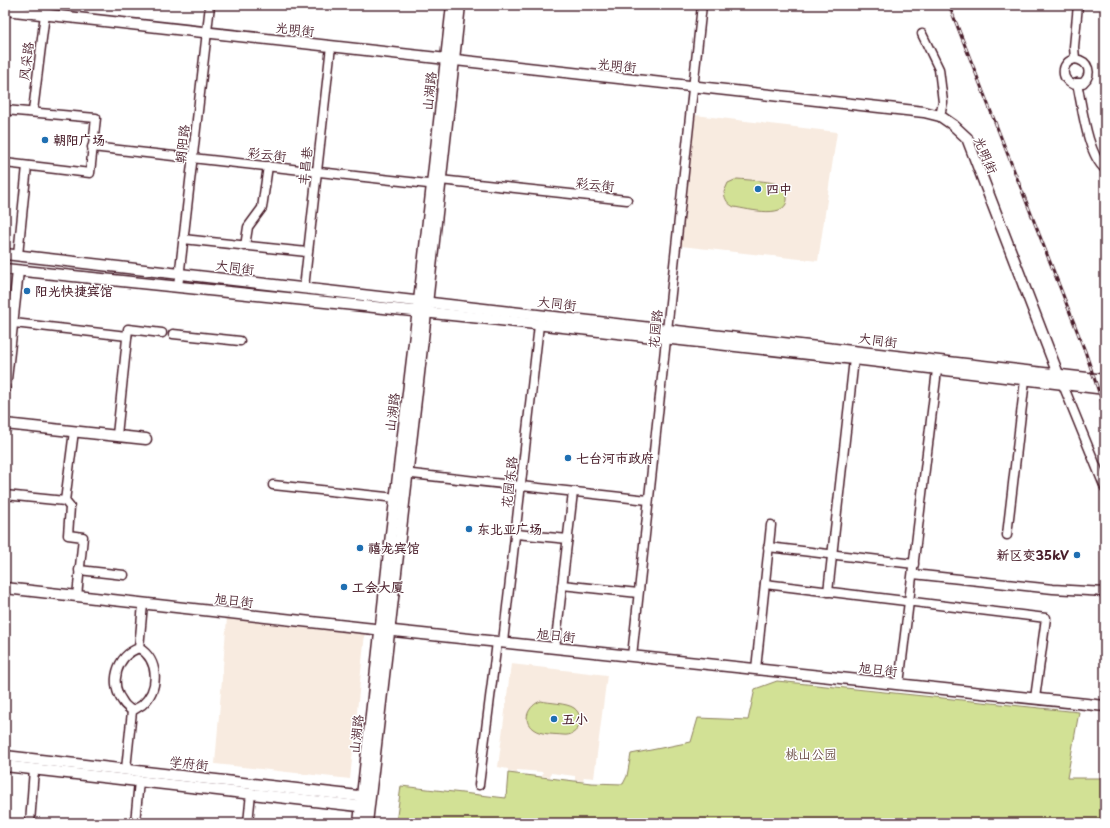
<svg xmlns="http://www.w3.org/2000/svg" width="1110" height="828" font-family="'Playpen Sans','LXGW WenKai TC',sans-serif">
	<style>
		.built { fill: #f8ebe0 }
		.green { fill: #d2e195; stroke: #8e8060 }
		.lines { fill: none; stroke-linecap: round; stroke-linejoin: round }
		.minor-casing { stroke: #4a1f2b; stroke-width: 11 }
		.major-casing { stroke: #4a1f2b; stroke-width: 13 }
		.minor { stroke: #fff; stroke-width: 8 }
		.major { stroke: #fff; stroke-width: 10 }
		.rail-casing { stroke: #4a1f2b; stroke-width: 3 }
		.rail { stroke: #fff; stroke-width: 1.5; stroke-dasharray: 4.5; stroke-linecap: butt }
		.poi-dot { fill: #1f6fb2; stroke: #fff; stroke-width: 1.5 }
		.labels { text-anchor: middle; stroke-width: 3; stroke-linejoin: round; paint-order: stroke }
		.street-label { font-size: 13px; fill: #4a1f2b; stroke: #fff }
		.poi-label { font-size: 13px; font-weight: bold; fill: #4a1f2b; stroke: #fff; text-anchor: start }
		.park-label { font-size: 13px; fill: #6c5046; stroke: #fff }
	</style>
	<rect width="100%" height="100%" fill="#fff"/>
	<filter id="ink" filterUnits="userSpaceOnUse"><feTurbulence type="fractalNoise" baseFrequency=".025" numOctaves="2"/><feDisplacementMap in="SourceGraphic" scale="8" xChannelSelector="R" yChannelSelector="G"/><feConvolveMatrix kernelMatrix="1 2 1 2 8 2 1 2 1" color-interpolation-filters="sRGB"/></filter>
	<g filter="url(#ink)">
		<g class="built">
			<path d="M695 115 837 132 818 261 681 246Z"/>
			<path d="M227 618 365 633 350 779 215 764Z"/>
			<path d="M511 664 607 675 594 778 584 777 583 781 575 780V776L551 773 550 777 542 776 543 772 517 770V773L508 772V769L498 767Z"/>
		</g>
		<g class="green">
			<path d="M737 179C749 180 768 181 778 184 783 186 786 191 787 196 790 221 748 209 734 207 728 204 725 200 724 192L728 183Z"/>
			<path d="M777 681 1079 712 1067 778H1105V823H396L401 786 506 798 508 773 591 783 623 784 627 776 631 754 691 742 698 718 748 720 755 689Z"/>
			<path d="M541 701C549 703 567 703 574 708 586 717 579 737 563 735 555 734 541 735 533 729 521 720 529 705 541 701Z"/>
		</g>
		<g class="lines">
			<defs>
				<g id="minor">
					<path d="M922 34 939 69 943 102 940 116"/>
					<path d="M1075 59C1089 61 1093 74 1083 83H1077L1075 85C1060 81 1060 62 1075 59Z"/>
					<path d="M1075 59 1074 47 1078 5"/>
					<path d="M1077 83C1082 105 1087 154 1105 169"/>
					<path d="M5 110 96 118 90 173 5 163"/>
					<path d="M33 111 45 14"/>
					<path d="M92 147 437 185"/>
					<path d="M440 180 627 200"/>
					<path d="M183 239 307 252"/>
					<path d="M245 246 248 227 262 208 268 166"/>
					<path d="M18 255 27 166"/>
					<path d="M178 287 210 5"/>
					<path d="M304 288 331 46"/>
					<path d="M5 322 127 336"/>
					<path d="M173 334 240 341"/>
					<path d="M1061 380 1105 488"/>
					<path d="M117 435 128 329 162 333"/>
					<path d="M403 473 648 500"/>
					<path d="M273 485 396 498"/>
					<path d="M5 495 65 501 74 431"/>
					<path d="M65 501 70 507 68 535 83 537 77 596"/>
					<path d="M516 534 568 539"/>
					<path d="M1007 535 1025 380"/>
					<path d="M768 547 914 564"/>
					<path d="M79 570 124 575"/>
					<path d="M913 574 1053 589 1105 592"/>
					<path d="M765 584 1046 618 1035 698"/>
					<path d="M562 585 638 593"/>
					<path d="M828 592 854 359"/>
					<path d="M503 642 539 325"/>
					<path d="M555 648 573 492"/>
					<path d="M632 656 702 5"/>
					<path d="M756 669 771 525"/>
					<path d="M899 684 937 370"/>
					<path d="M132 711C129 708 125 706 123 702 109 684 116 656 139 648L143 604"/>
					<path d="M126 769 132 711C135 709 139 707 142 705 160 689 159 660 139 648"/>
					<path d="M479 785 497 642"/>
					<path d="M30 823 34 769"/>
					<path d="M135 823 139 781"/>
					<path d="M248 823 251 793"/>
				</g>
				<g id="major">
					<path d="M5 10 924 112 940 116 953 125 967 138 1058 374"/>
					<path d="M5 254 1105 380"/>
					<path d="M5 269 481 318 854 359 1105 389"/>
					<path d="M5 388 18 271"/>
					<path d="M5 424 146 439"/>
					<path d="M5 588 365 628 1105 706"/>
					<path d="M5 756 367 797"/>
					<path d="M5 766 367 807"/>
					<path d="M359 823 391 534 419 301 452 5"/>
					<path d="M367 823 426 313 460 5"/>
				</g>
			</defs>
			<use href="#minor" class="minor-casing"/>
			<use href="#major" class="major-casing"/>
			<use href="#minor" class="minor"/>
			<use href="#major" class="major"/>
			<defs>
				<path id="rail" d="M949 5 1085 351 1105 410"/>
			</defs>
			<use href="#rail" class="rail-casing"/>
			<use href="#rail" class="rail"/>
		</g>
	</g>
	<g class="poi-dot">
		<circle cx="45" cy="140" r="4"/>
		<circle cx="758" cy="189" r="4"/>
		<circle cx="27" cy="291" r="4"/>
		<circle cx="568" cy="458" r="4"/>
		<circle cx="469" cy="529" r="4"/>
		<circle cx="360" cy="548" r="4"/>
		<circle cx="1077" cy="555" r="4"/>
		<circle cx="344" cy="587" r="4"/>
		<circle cx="554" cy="719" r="4"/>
	</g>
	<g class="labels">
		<g class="street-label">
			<text transform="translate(295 29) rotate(6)" y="5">光明街</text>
			<text transform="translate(26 61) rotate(-83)" y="5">风采路</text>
			<text transform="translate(617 65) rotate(6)" y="5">光明街</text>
			<text transform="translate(429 91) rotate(-84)" y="5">山湖路</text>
			<text transform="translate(182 144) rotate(-84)" y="5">朝阳路</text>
			<text transform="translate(267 154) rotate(6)" y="5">彩云街</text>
			<text transform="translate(986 155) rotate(67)" y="5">光明街</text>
			<text transform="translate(305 166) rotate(-84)" y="5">丰昌巷</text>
			<text transform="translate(595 184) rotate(6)" y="5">彩云街</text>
			<text transform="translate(235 267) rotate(7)" y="5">大同街</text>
			<text transform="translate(557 303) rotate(6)" y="5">大同街</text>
			<text transform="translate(655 329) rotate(-84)" y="5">花园路</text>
			<text transform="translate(878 340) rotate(7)" y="5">大同街</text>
			<text transform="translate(392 412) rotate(-83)" y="5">山湖路</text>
			<text transform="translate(509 482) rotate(-83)" y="5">花园东路</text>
			<text transform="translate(234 600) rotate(6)" y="5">旭日街</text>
			<text transform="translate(556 635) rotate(6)" y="5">旭日街</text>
			<text transform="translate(878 669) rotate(6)" y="5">旭日街</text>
			<text transform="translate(356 734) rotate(-84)" y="5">山湖路</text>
			<text transform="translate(189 763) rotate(6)" y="5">学府街</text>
		</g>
		<g class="poi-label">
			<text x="53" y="145">朝阳广场</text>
			<text x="766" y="194">四中</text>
			<text x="35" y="296">阳光快捷宾馆</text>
			<text x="576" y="463">七台河市政府</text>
			<text x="477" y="534">东北亚广场</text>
			<text x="368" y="553">禧龙宾馆</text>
			<text x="1069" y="560" text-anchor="end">新区变35kV</text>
			<text x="352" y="592">工会大厦</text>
			<text x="562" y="724">五小</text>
		</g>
		<g class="park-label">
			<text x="811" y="759">桃山公园</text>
		</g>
	</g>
	<rect width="1110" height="828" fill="none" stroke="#fff" stroke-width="20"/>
	<rect x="10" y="10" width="1090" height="808" fill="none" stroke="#4a1f2b" stroke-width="1.5" filter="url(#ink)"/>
</svg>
